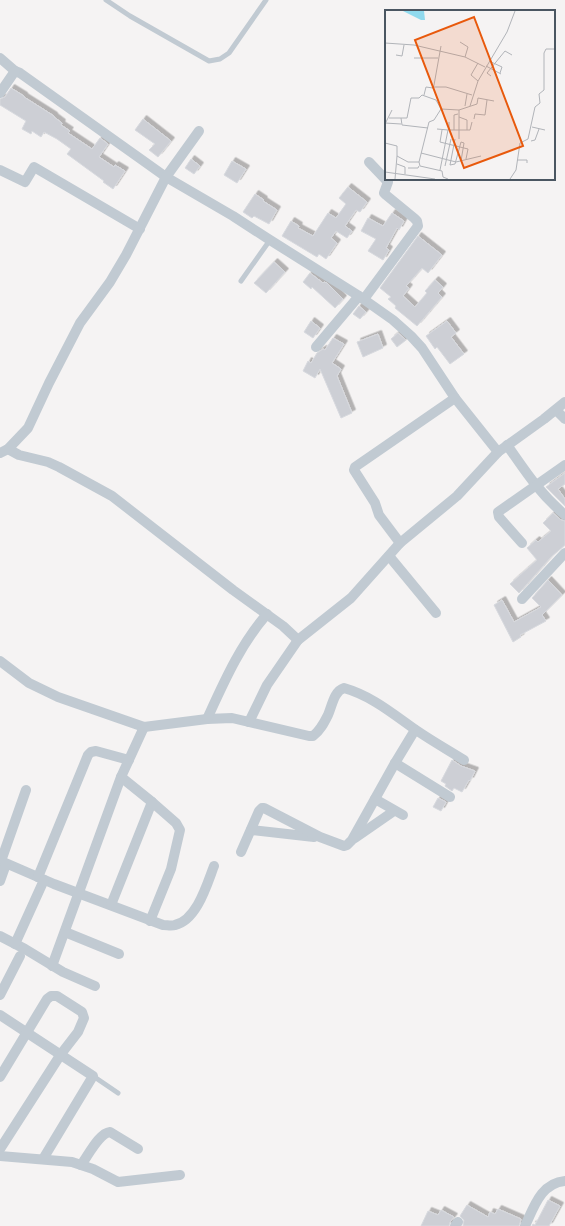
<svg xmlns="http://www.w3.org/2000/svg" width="565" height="1226" font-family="Jost,sans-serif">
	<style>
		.building { fill: #cdcfd5; stroke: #d7d9de; filter: url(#shadow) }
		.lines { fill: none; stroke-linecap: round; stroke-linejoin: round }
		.lane { stroke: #c1cad2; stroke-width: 5 }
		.street { stroke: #c1cad2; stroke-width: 10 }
		.inset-road { fill: none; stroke: #b1b4b9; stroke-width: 1 }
		.view { fill: #e8590c; fill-opacity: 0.15; stroke: #e8590c; stroke-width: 2 }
		.inset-edge { fill: none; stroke: #4a5661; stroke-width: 2 }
	</style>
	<defs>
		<filter id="shadow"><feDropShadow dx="3.5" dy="-3.5" stdDeviation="0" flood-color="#0004"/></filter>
	</defs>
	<rect width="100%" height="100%" fill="#f5f3f3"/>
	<g class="building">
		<path d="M11 88 24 96V97L54 116V117L62 123 61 125 70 131 68 133 92 149 100 138 108 144 99 157 114 167 115 165 125 171 113 189 103 182 104 181 67 154 71 149 57 139 44 132 41 137 32 131 31 134 22 129 26 121 0 105V99L5 97Z"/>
		<path d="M143 119 171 141 158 157 149 150 155 144 135 130Z"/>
		<path d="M191 159 200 166 194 174 185 168Z"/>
		<path d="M232 161 246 169 237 183 224 175Z"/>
		<path d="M348 187 367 202 360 212 356 210 345 226 352 231 347 238 336 231 331 238 337 243 326 259 319 254 317 257 282 236 291 221 299 226 298 228 313 236 328 213 336 218 346 204 339 198Z"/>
		<path d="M255 194 264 200 263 201 277 210 269 224 254 216 252 218 243 212Z"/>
		<path d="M392 213 404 221 399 230 397 228 386 248 389 250 383 260 368 251 376 239 361 231 368 218 383 226Z"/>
		<path d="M418 236 442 255 428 273 422 268 406 286 409 288 403 296 415 307 427 293 425 291 435 280 443 287 438 293 442 297 417 326 395 308 396 306 388 299 391 297 380 288Z"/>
		<path d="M274 262 285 272 266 293 254 283Z"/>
		<path d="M310 273 323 283 324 282 327 283 343 299 335 308 312 287 311 289 303 282Z"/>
		<path d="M359 306 366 312 360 319 353 314Z"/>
		<path d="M311 321 320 328 313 338 304 332Z"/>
		<path d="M447 321 456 333 451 337 464 354 450 364 437 347 435 349 426 336Z"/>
		<path d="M398 333 406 340 397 347 391 339Z"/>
		<path d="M378 334 383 348 363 357 357 342Z"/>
		<path d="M333 338 344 344 332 363 341 369 337 376 352 413 341 418 320 369 315 378 303 371 308 361 311 363 317 353 323 349 325 350Z"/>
		<path d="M565 473V484L558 489 565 499V506L546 487Z"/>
		<path d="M553 513 561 520 565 521V545L551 557 519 593 510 584 537 560 527 548 536 540 538 542 551 531 543 523Z"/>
		<path d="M548 580 562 595 542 615 546 621 520 635 521 637 513 642 494 605 502 600 514 622 541 607 532 598Z"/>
		<path d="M452 760 461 766 475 771 470 781 469 780 462 792 454 788 452 791 445 786 446 784 441 781Z"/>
		<path d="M438 798 446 802 441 811 433 807Z"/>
		<path d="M548 1200 560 1206 549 1226H532L533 1224 535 1225Z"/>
		<path d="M467 1205 488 1217 490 1212 495 1214 498 1209 521 1219 519 1226H463L464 1220 460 1216Z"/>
		<path d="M441 1210 454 1217 450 1222 449 1226H421L428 1211 438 1215Z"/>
	</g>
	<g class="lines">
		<g class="lane">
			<path d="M106 0 130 16 209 61 220 59 229 53 266 0"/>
			<path d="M241 281 270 240"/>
			<path d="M93 1076 118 1093"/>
		</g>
		<g class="street">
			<path d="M0 58 15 71 20 73 166 177 233 216 270 240 359 296 393 320 411 336 422 348 455 398 498 452"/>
			<path d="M0 93 15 71"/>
			<path d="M0 170 25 182 34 167 140 229"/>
			<path d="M364 299 418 226 417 221 414 218 386 195 384 193 388 182 369 162"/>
			<path d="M316 347 359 296"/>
			<path d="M556 410 565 419"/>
			<path d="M507 445C526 472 539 493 565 515"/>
			<path d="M8 449 19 455 48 462 59 467 112 496 233 590 283 626 298 640"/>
			<path d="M0 453 8 449 28 428 49 383 80 323 110 282 126 255 166 177 199 131"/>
			<path d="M400 543 379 515 375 503 354 470 355 467 455 398"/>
			<path d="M522 543 499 517 498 512 565 465"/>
			<path d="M389 556 436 613"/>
			<path d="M522 599 565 553"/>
			<path d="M0 661 29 683 58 697 144 727 207 719 232 718 309 736H313C320 731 324 723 328 715 332 706 334 691 344 688 372 696 393 714 416 730 432 741 448 750 464 760"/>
			<path d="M207 719C224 682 240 645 267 614"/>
			<path d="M249 722 267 685 298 640 351 598 400 543 457 496 498 452 544 419 565 402"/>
			<path d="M395 763 450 797"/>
			<path d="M121 777 152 802 176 823 180 830 171 869 150 921"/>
			<path d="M26 790 1 861 54 884 163 925C167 925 172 926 175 925 197 920 207 884 214 866"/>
			<path d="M375 799 403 815"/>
			<path d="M251 830 314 837"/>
			<path d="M355 838 394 811"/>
			<path d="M241 852 259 811 262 808H264L320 837 344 846 347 845 352 840 395 763 415 730"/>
			<path d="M38 877 88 755 91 752 96 751 129 760"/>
			<path d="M0 881 6 864"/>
			<path d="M111 905 152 802"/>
			<path d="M65 932 119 954"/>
			<path d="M0 936 25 949 63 972 95 986"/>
			<path d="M15 944 44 880"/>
			<path d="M52 966 121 777 144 727"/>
			<path d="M0 995 20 956"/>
			<path d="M0 1015 93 1076 43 1159"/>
			<path d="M0 1077 47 999 51 996H57L82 1012 84 1018 78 1032 61 1054 0 1149"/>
			<path d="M0 1156 72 1162 93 1169 118 1182 180 1175"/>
			<path d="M81 1165C88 1156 99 1133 110 1132L138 1149"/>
			<path d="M455 1226 458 1222"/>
			<path d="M525 1226C534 1207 541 1183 565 1181"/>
		</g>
	</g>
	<g transform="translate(385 10)">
		<rect width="170" height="170" fill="#f5f3f3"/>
		<path d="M18 1H39L40 10H36Z" fill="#90daee"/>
		<path class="inset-road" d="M75 32 83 37 80 47M0 33 29 35 80 47 100 57M11 45 17 46 19 35M29 48H53M104 51 117 57 115 63M93 53 86 65 93 71M101 56 116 64M106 66 102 63 120 41 127 45M48 77H61L87 85M39 85 41 77 48 78 49 75 56 36M80 96 82 84M85 96 93 71 122 22 130 1M74 100V129M74 107 82 110V120M4 108H22L26 88H34L37 85 51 90 56 99M16 108 17 115 43 118M89 109 90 104 100 105 102 90M64 112V120H85L87 112M0 113 16 114M0 114 7 100M147 117 160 120M52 119 63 120 55 160M57 120 55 132 83 139 81 149M69 120V105L73 104M70 129 65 155 70 154 76 132 79 133 76 151M146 131 150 130 154 119M0 133 12 136V146L23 152H34L35 156 57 161 58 167 63 169M36 143 71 152 96 146M132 150H142V153M34 152 44 112 49 110 56 99 74 100 92 94 93 88 109 91M12 154 20 157V164M60 156 66 129M23 158H33L34 156M0 162 50 169M10 169 12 146M125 169 131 160 135 133 143 129 150 97 155 93 154 84 159 80V43L161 39H170"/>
		<path class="view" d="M89 7 138 136 79 158 30 30Z"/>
		<rect width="170" height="170" class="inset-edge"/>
	</g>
</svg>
